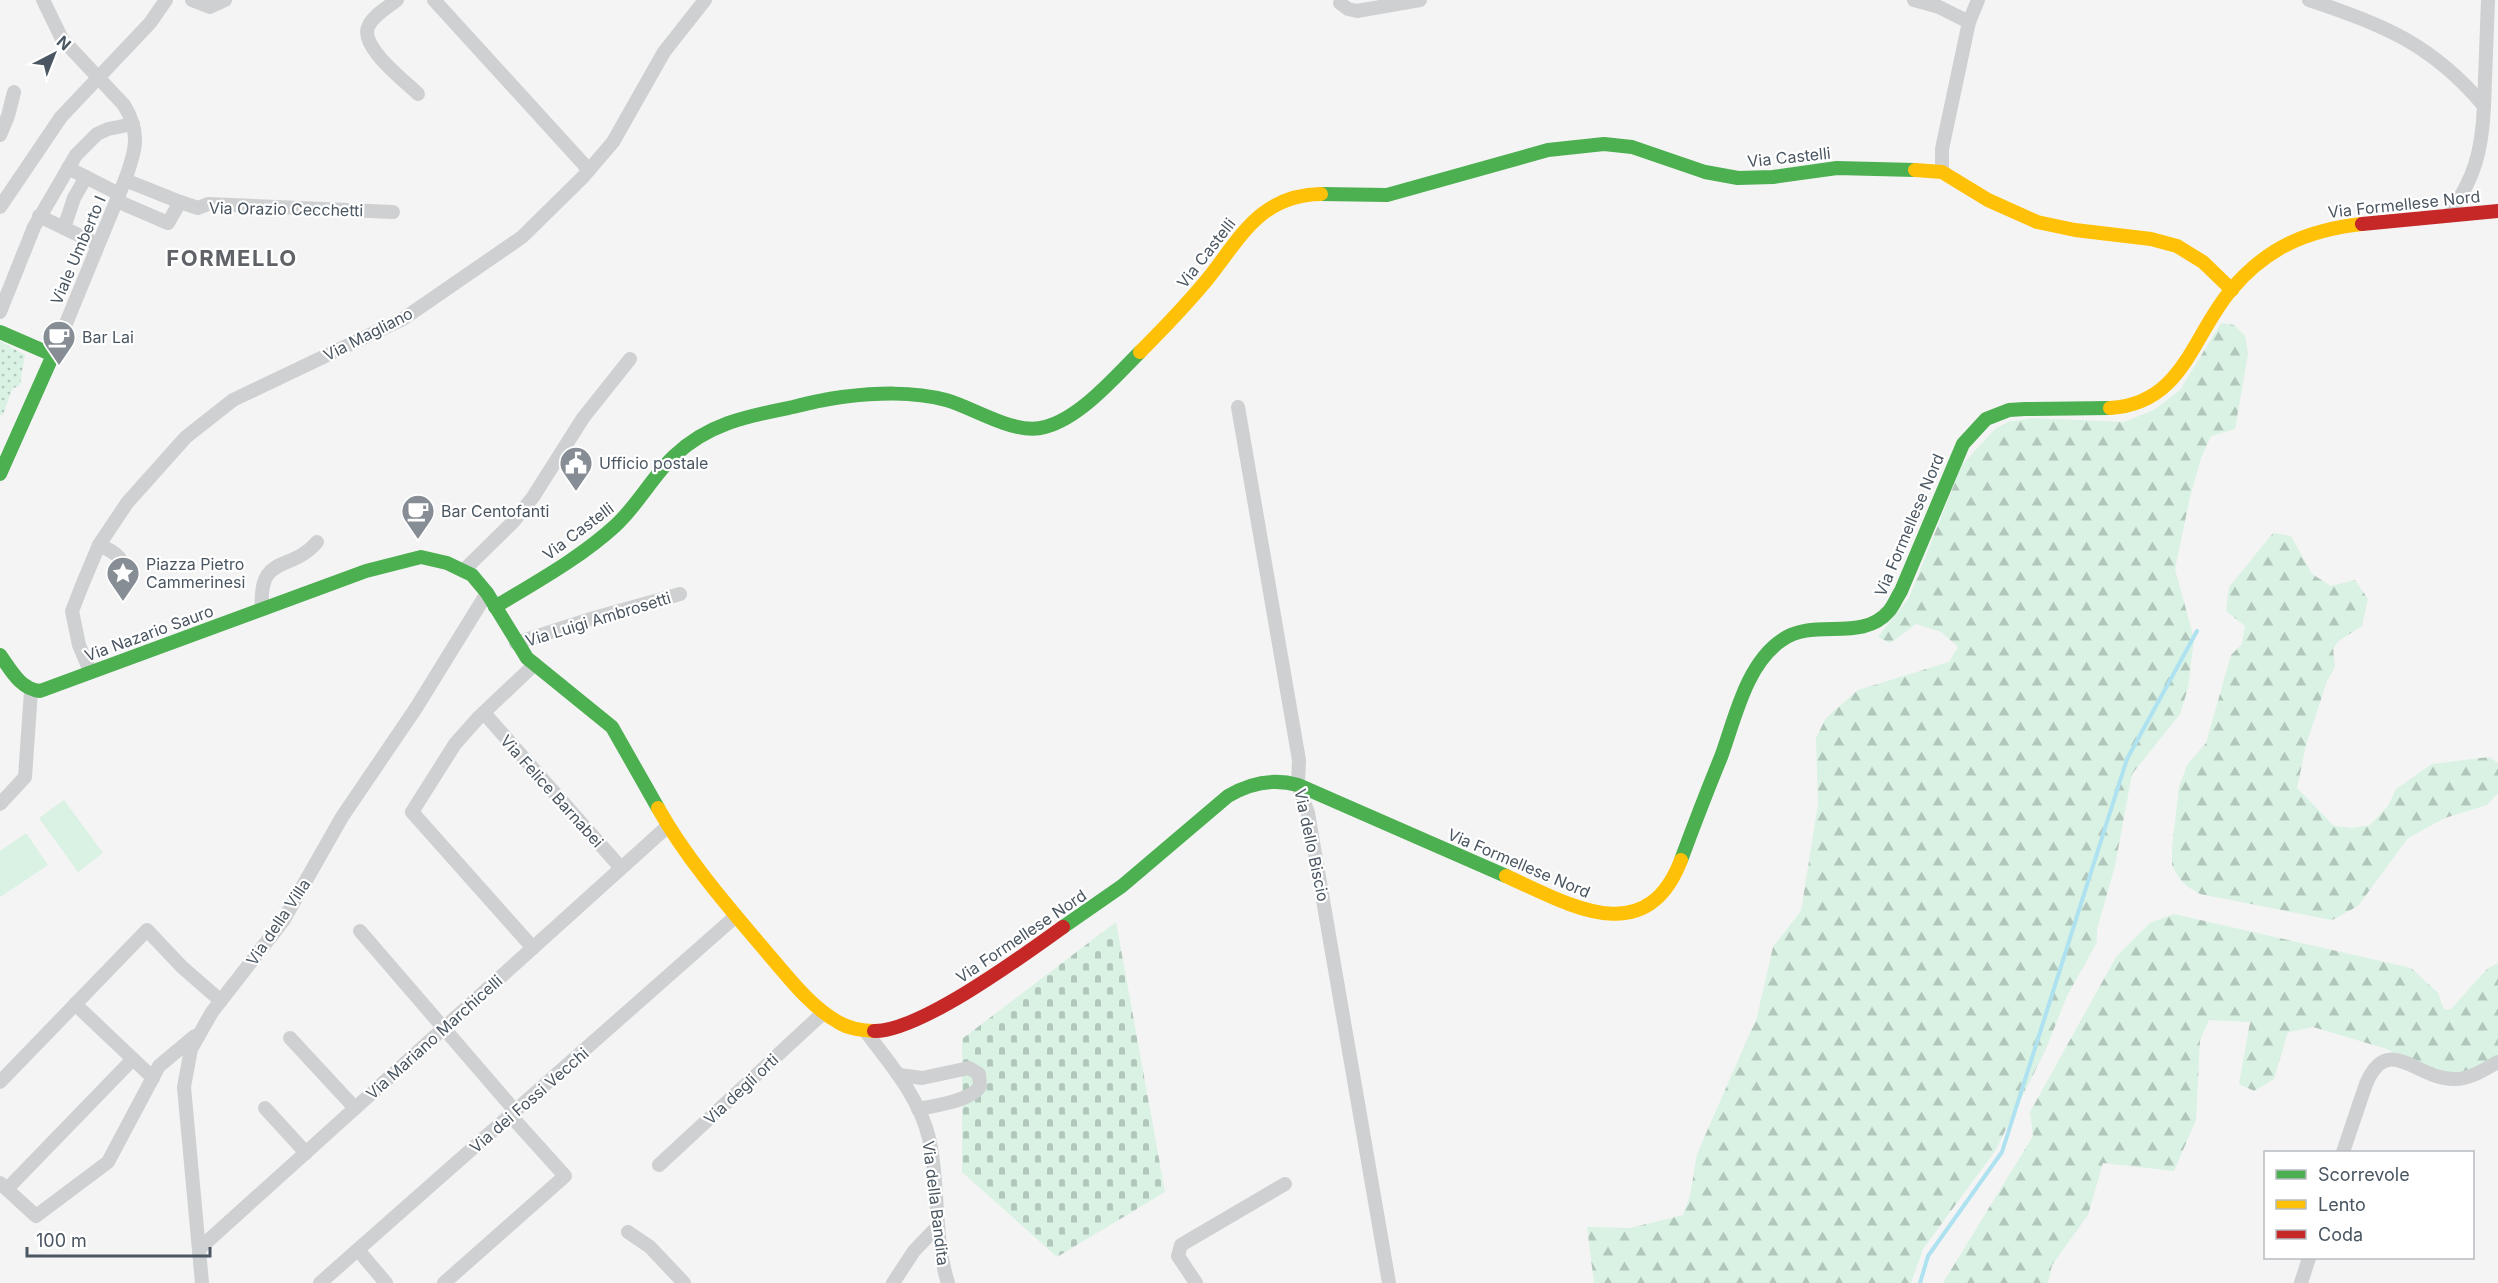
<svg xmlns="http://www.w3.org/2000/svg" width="2498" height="1283" font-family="Inter,sans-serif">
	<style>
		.grass { fill: #d9f2e3 }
		.forest { fill: url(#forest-firs) }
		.cemetery { fill: url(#cemetery-stones) }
		.park { fill: url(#park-dots) }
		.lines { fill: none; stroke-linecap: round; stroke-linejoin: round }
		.stream { stroke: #aee2f0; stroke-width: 4 }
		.street { stroke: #ced0d2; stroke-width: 14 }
		.fast { stroke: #4caf50; stroke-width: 14 }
		.slow { stroke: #ffc107; stroke-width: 14 }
		.jam { stroke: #c62828; stroke-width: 14 }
		.labels { text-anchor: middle; stroke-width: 4.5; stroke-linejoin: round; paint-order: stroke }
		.street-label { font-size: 16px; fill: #4a5661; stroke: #fff }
		.poi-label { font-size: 16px; fill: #4a5661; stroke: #fff; text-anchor: start }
		.district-label { font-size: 22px; font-weight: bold; letter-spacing: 1.5px; fill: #5f6368; stroke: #fff }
	</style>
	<defs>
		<pattern id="forest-firs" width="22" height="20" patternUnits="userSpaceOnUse" patternTransform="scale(1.5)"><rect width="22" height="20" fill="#d9f2e3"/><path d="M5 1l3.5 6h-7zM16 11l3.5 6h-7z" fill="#b2c7bb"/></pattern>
		<pattern id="cemetery-stones" width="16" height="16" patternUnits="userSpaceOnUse" patternTransform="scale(1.5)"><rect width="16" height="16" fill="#d9f2e3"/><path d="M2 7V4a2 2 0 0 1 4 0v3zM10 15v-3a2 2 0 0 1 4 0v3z" fill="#b2c7bb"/></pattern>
		<pattern id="park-dots" width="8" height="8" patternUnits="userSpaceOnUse" patternTransform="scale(1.5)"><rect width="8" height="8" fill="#d9f2e3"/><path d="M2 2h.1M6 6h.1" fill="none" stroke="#b2c7bb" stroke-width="1.8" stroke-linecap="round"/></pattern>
	</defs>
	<rect width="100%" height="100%" fill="#f4f4f4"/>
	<g class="grass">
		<path d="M64 800 103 853 78 872 39 818Z"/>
		<path d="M26 833 48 865 0 897V851Z"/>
	</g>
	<g class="forest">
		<path d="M2221 323 2234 325 2245 336 2248 354 2235 429 2211 436 2201 458 2190 497 2175 569 2194 639 2188 688 2180 714 2132 774 2115 866 2097 929V942L2067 996 2046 1049 1995 1151 1923 1249 1911 1283H1594L1587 1227 1630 1228 1683 1215 1690 1196 1697 1154 1757 1017 1773 947 1801 911 1818 804 1816 738 1826 718 1858 690 1949 662 1958 647 1941 632 1916 624 1890 643 1878 637 1909 598 1962 465 1995 429 2008 422 2032 418 2124 422 2154 410 2180 390Z"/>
		<path d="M2273 533 2291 536 2312 574 2331 586 2355 580 2368 599 2362 626 2340 640 2333 648 2335 667 2327 681 2306 745 2297 788 2334 826 2352 828 2370 825 2388 806 2396 789 2432 764 2489 757 2498 763V793L2487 805 2445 818 2408 838 2358 906 2332 920 2200 894 2188 887 2179 878 2172 865V847L2179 787 2187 765 2206 743 2231 655 2242 644 2245 626 2226 611 2229 587Z"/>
		<path d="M2174 914 2411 968 2438 993 2444 1010 2451 1009 2487 969 2498 963V1059L2466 1073 2442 1075 2420 1068 2387 1049 2313 1027 2288 1032 2274 1079 2254 1091 2239 1084 2250 1022 2209 1020 2200 1040 2196 1120 2174 1171 2103 1163 2088 1215 2052 1265 2048 1283H1943L2033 1136 2030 1112 2116 957 2150 923Z"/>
	</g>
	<path class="cemetery" d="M1116 922 1165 1192 1057 1257 962 1172V1039Z"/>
	<path class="park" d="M0 341 25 355 20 385 12 389 3 415H0Z"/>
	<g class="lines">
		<path class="stream" d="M1920 1283 1928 1256 2002 1152 2127 759 2197 631"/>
		<g class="street">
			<path d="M43 0 62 39 124 105C141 133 136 150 125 180L53 355"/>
			<path d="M192 0 210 7 225 0"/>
			<path d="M397 0C388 7 374 15 369 25 357 45 405 81 418 94"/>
			<path d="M434 0 589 170"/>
			<path d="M1914 0 1939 7 1969 22"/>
			<path d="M2309 0C2383 24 2433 45 2484 106 2482 151 2475 177 2449 215"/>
			<path d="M1340 3 1348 9 1357 11 1420 0"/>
			<path d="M2484 106 2488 0"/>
			<path d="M0 135 8 116 14 92"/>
			<path d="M68 168 119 194"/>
			<path d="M1942 172V149L1969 22 1978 0"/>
			<path d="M117 201 168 223 180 202 125 180"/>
			<path d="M180 202 198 208 208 204 393 212"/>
			<path d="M0 207 61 117 150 23 166 0"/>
			<path d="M39 216 97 244"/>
			<path d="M64 228 74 198 86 177"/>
			<path d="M0 312 34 227 76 155 97 134 108 129 133 124"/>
			<path d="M1238 407 1299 760 1298 785 1308 813 1389 1283"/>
			<path d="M99 545C124 556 124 561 125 588"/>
			<path d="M464 570 514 521 533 497 583 418 630 359"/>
			<path d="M262 609C258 552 291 573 317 542"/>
			<path d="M516 643 594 618 680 594"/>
			<path d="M90 671 79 645 72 611 83 583 99 545 127 503 186 437 233 400 403 319 522 237 583 177 613 142 664 52 705 0"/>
			<path d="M484 713 621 868"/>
			<path d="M0 804 25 777 31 691"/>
			<path d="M360 931 516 1112"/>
			<path d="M533 948 412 812 455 744 479 717 535 664"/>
			<path d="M75 1004 153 1078"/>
			<path d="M866 1032C891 1065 919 1097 929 1138 940 1186 933 1236 948 1283"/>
			<path d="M290 1038 355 1108"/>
			<path d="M899 1075 922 1078 969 1068 979 1074 980 1086C972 1101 933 1106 918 1109"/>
			<path d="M0 1082 147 930 182 967 221 1001"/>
			<path d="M265 1108 306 1153"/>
			<path d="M2343 1152 2366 1084C2388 1031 2418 1081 2455 1079 2471 1079 2485 1069 2498 1062"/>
			<path d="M659 1165 823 1013"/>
			<path d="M0 1183 36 1216 108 1162 159 1066 195 1036"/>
			<path d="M7 1189 133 1059"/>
			<path d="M628 1232 650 1247 684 1283"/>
			<path d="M200 1248 668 826"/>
			<path d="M358 1250 386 1283"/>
			<path d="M202 1283 184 1087 191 1049 212 1012 283 921 342 817 416 708 487 593"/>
			<path d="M320 1283 736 916"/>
			<path d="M444 1283 565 1176 511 1116"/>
			<path d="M893 1283 914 1251 937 1227"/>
			<path d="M1196 1283 1178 1256 1181 1245 1285 1184"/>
			<path d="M2301 1283 2309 1258"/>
		</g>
		<g class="fast">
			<path d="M1321 194 1387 195 1548 150 1604 144 1632 147 1705 172 1738 178 1773 177 1837 168 1915 170"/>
			<path d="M0 332 53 355 0 474"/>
			<path d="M495 607C536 582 580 558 615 526 638 505 652 477 674 456 709 423 748 416 793 407 809 403 826 399 842 397 876 393 912 391 946 400 975 408 1015 436 1045 427 1080 418 1115 377 1140 352"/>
			<path d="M0 655C11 670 20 689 40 691L366 571 421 557 447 563 472 575 487 593 527 658 612 727 658 808"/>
			<path d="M1681 860C1694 825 1707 791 1721 757 1735 719 1746 664 1782 640 1814 617 1862 643 1889 611 1894 605 1897 597 1901 591L1963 444 1986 419 2009 410 2025 409 2110 408"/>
			<path d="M1063 927 1122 886 1228 796C1250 783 1273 778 1298 785L1506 876"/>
		</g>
		<g class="slow">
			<path d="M1915 170 1942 172 1988 200 2037 222 2075 230 2151 239 2177 246 2203 262 2232 290"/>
			<path d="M1140 352C1163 329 1185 306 1206 281 1240 239 1259 195 1321 194"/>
			<path d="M2110 408C2183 404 2192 336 2231 290 2267 247 2308 230 2362 224"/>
			<path d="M658 808C687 860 730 909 769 955 790 979 810 1006 838 1022 849 1029 861 1030 874 1031"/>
			<path d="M1506 876C1568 904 1646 952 1681 860"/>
		</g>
		<g class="jam">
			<path d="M2362 224 2498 211"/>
			<path d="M874 1031C919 1032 1024 955 1063 927"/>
		</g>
	</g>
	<defs>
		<symbol id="cafe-pin" viewBox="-11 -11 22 30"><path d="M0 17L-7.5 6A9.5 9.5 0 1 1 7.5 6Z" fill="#868d94" stroke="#fff"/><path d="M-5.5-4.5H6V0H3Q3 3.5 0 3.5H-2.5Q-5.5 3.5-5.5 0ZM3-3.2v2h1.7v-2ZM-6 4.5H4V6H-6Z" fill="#fff"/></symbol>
		<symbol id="civic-pin" viewBox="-11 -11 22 30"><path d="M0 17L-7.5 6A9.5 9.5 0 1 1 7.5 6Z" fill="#868d94" stroke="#fff"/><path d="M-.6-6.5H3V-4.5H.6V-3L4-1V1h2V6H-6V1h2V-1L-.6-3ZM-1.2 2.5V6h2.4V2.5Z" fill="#fff"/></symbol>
		<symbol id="sight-pin" viewBox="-11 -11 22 30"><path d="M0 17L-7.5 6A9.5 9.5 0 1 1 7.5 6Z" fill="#868d94" stroke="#fff"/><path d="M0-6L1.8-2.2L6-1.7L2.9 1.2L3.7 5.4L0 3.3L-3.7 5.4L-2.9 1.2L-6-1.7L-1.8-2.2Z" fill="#fff"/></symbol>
	</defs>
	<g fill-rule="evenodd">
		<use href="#cafe-pin" x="40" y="318" width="38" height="52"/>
		<use href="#civic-pin" x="557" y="444" width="38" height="52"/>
		<use href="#cafe-pin" x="399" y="492" width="38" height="52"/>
		<use href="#sight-pin" x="104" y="554" width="38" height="52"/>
	</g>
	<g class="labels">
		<g class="street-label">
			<text transform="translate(1789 157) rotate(-6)" y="6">Via Castelli</text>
			<text transform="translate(2404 204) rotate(-6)" y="6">Via Formellese Nord</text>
			<text transform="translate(286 209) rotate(1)" y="6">Via Orazio Cecchetti</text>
			<text transform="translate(78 250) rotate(-67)" y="6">Viale Umberto I</text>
			<text transform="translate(1206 253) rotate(-52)" y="6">Via Castelli</text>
			<text transform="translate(368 334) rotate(-27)" y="6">Via Magliano</text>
			<text transform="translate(1909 525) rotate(-67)" y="6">Via Formellese Nord</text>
			<text transform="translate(578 531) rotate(-37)" y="6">Via Castelli</text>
			<text transform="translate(598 619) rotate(-17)" y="6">Via Luigi Ambrosetti</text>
			<text transform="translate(149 633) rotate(-20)" y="6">Via Nazario Sauro</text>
			<text transform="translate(552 791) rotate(48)" y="6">Via Felice Barnabei</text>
			<text transform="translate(1312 845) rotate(78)" y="6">Via dello Biscio</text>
			<text transform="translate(1519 863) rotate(23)" y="6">Via Formellese Nord</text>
			<text transform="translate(278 922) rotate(-56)" y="6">Via della Villa</text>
			<text transform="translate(1021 936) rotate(-34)" y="6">Via Formellese Nord</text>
			<text transform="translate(434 1037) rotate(-42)" y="6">Via Mariano Marchicelli</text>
			<text transform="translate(741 1089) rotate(-43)" y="6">Via degli orti</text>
			<text transform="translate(529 1100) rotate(-41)" y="6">Via dei Fossi Vecchi</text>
			<text transform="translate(936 1203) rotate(83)" y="6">Via della Bandita</text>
		</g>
		<g class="poi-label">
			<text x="82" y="343">Bar Lai</text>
			<text x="599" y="469">Ufficio postale</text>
			<text x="441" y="517">Bar Centofanti</text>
			<text x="146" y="570">Piazza Pietro<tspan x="146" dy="18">Cammerinesi</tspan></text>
		</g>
		<g class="district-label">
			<text x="232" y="266">FORMELLO</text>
		</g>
	</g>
	<rect x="2264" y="1151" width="210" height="108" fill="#ffffff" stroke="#b7bbc0" stroke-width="1.5"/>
	<rect x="2276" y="1170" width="30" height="9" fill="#4caf50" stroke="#b7bbc0" stroke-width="1.5"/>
	<text x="2318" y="1181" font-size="18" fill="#4a5661">Scorrevole</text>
	<rect x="2276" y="1200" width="30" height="9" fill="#ffc107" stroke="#b7bbc0" stroke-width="1.5"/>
	<text x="2318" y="1211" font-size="18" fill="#4a5661">Lento</text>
	<rect x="2276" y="1230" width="30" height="9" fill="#c62828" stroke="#b7bbc0" stroke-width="1.5"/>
	<text x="2318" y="1241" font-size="18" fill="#4a5661">Coda</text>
	<g transform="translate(54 54) rotate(42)" stroke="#ffffff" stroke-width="4.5" paint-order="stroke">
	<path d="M0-4.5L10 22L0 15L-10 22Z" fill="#4a5661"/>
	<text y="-9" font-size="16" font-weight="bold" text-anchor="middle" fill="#4a5661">N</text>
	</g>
	<path d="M27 1247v9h183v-9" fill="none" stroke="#4a5661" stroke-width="3"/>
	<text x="36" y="1247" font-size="18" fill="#4a5661" stroke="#ffffff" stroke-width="4.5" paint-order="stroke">100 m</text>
</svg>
